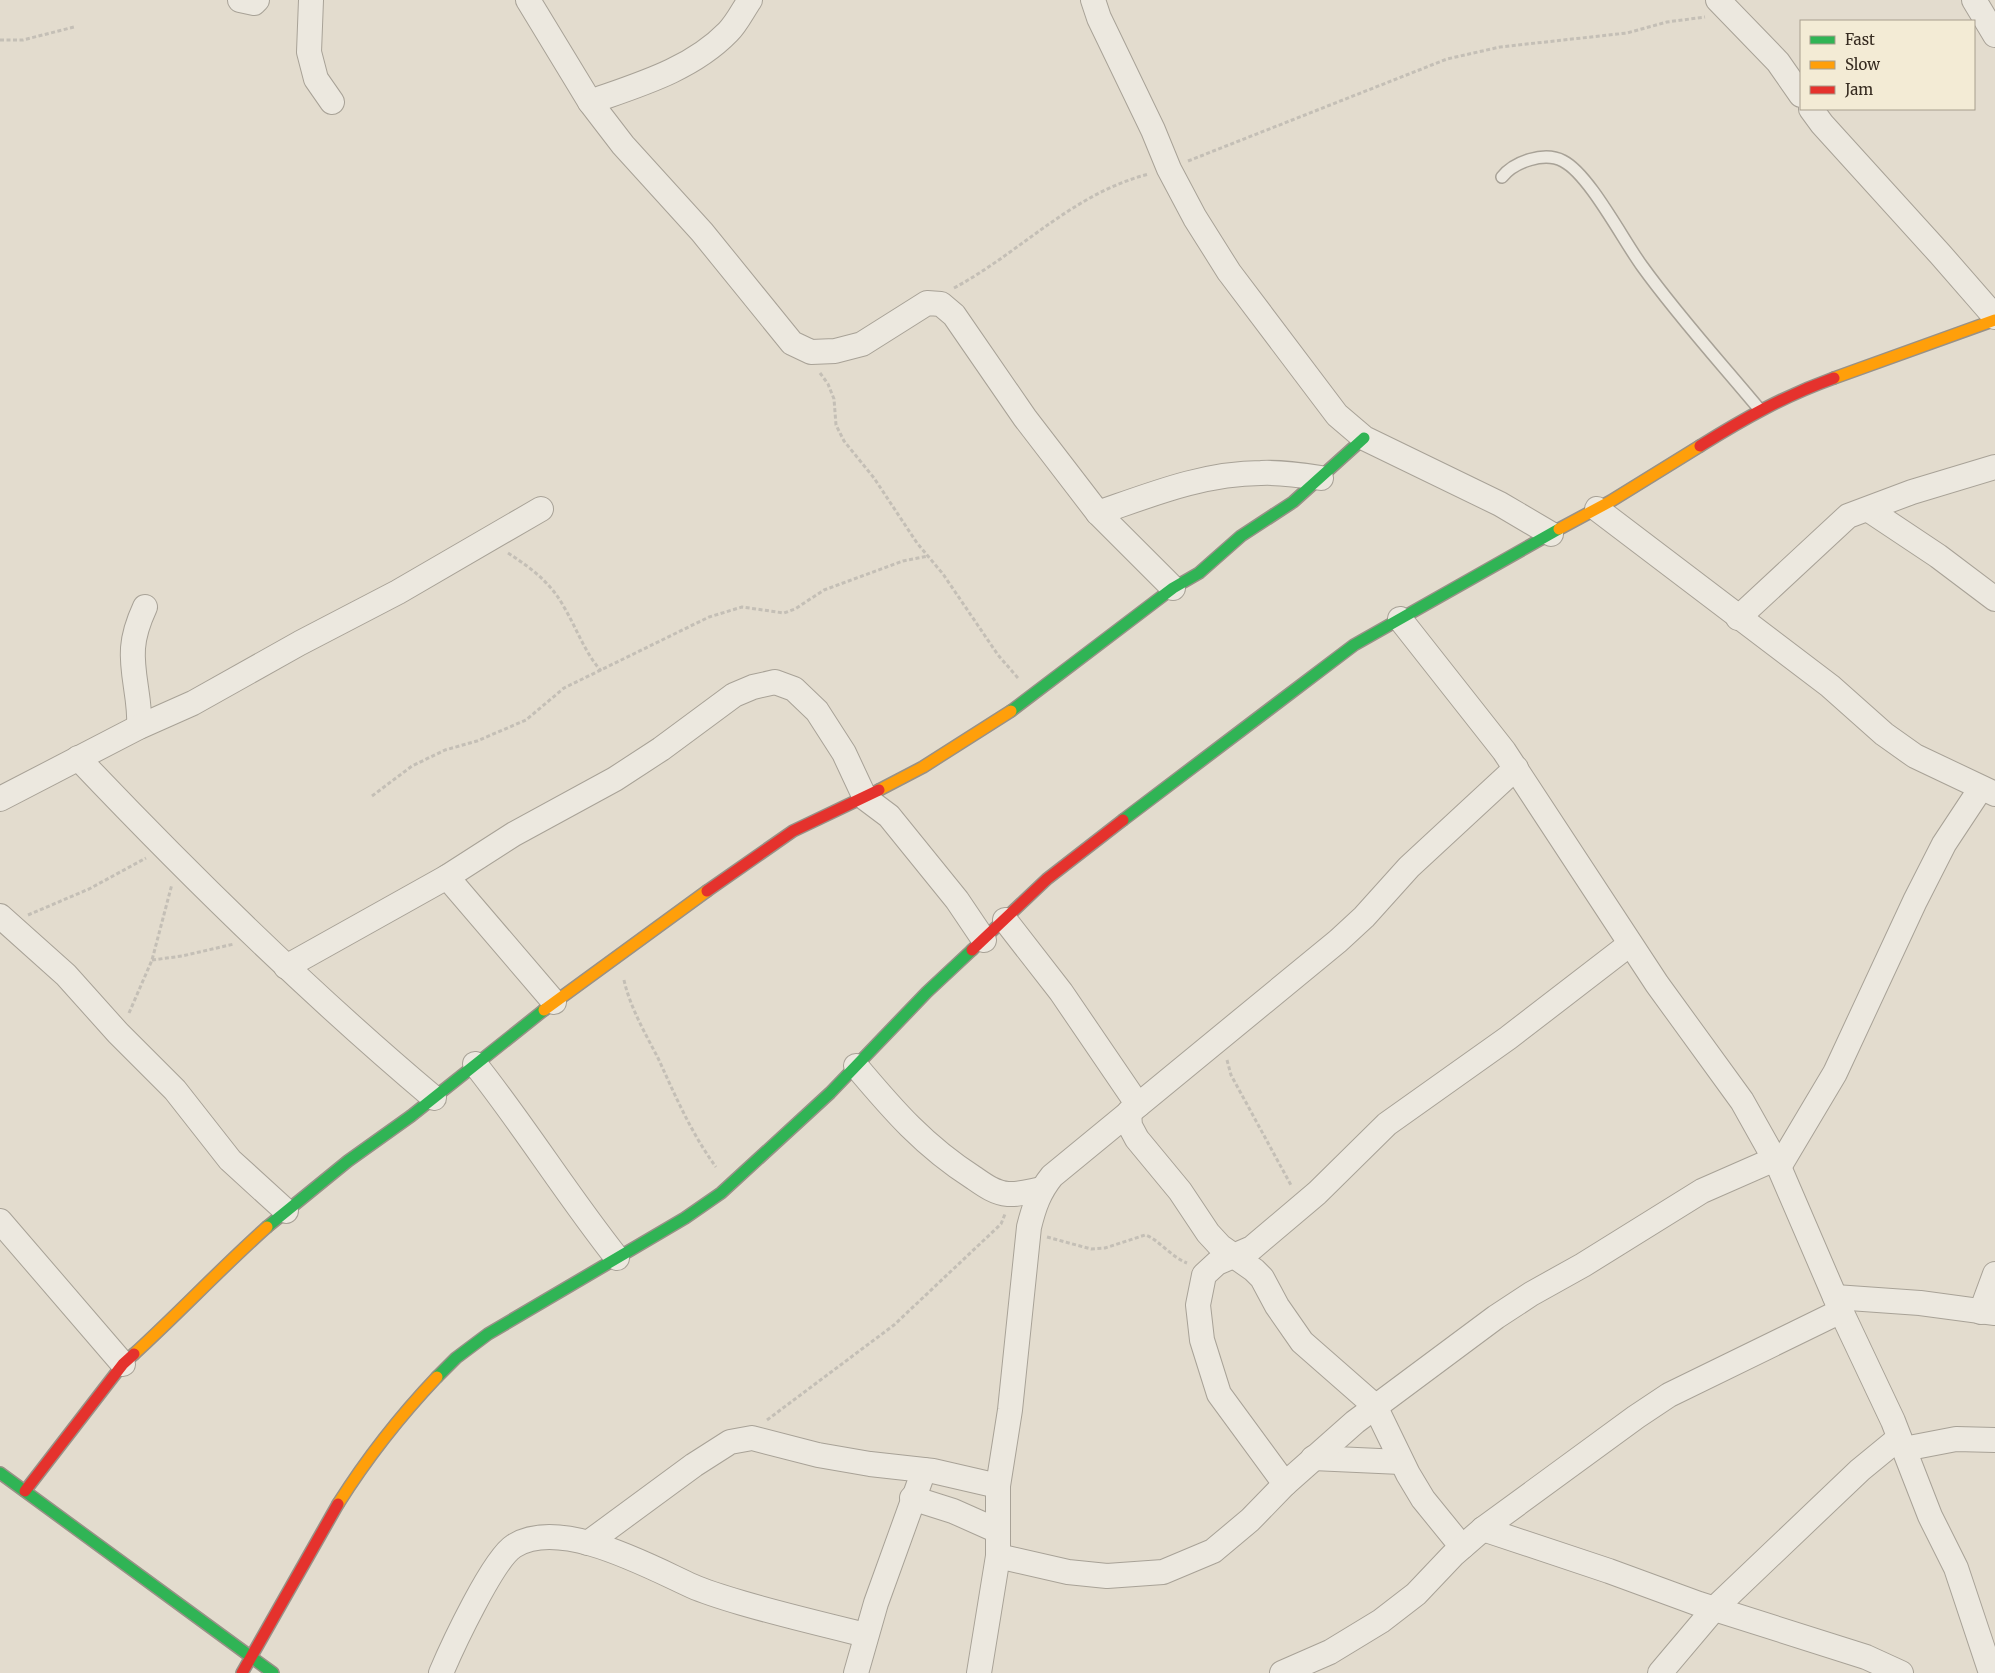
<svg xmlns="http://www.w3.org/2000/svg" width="1995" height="1673" font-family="Merriweather,serif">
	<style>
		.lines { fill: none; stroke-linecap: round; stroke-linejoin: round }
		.lane-casing { stroke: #a8a297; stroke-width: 14 }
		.street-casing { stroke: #a8a297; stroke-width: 26 }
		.fast-casing { stroke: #989187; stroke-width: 14 }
		.slow-casing { stroke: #989187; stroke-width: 14 }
		.jam-casing { stroke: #989187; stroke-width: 14 }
		.path { stroke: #c4bfb6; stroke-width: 3; stroke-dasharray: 4 2.5; stroke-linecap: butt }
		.lane { stroke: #ece8df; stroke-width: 11 }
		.street { stroke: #ece8df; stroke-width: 24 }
		.fast { stroke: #30b455; stroke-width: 11 }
		.slow { stroke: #ff9f0a; stroke-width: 11 }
		.jam { stroke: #e5322d; stroke-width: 11 }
	</style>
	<rect width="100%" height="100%" fill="#e3dcce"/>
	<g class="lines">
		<defs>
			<path id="lane" d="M1502 177C1514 162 1544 151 1563 161 1589 174 1623 240 1642 266 1678 316 1720 362 1760 410"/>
			<g id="street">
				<path d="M240 0 254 3 257 0"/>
				<path d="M311 0 309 52 316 79 332 102"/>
				<path d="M528 0 590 102 623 145 702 232 792 343 811 352 835 351 862 344 927 303 941 304 954 315 1025 418 1098 513 1173 588"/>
				<path d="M1093 0 1099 18 1153 130 1169 169 1195 218 1229 272 1337 415 1364 438 1500 504 1551 534"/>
				<path d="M1718 0 1778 62 1801 95"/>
				<path d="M1974 0 1995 35"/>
				<path d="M590 102C638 85 691 70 728 32 737 23 743 10 750 0"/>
				<path d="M1811 109 1822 124 1940 254 1995 317"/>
				<path d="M1597 509 1830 686 1884 734 1915 756 1995 794"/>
				<path d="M1869 510 1938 556 1995 599"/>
				<path d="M1098 513C1150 495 1204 473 1261 473 1281 472 1301 475 1321 478"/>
				<path d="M1738 618 1848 516 1912 492 1995 467"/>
				<path d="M1400 619 1504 751 1657 984 1742 1101 1779 1167 1841 1311 1893 1421 1930 1516 1956 1568 1991 1673"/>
				<path d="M139 727C141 700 131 675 133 648 134 634 139 620 145 607"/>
				<path d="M78 758C191 877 308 992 434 1098"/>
				<path d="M0 799 139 727 193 703 300 643 398 592 541 509"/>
				<path d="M447 877 554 1002"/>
				<path d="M0 916 66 975 118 1033 175 1090 230 1160 286 1211"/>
				<path d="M1005 920 1061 992 1138 1105"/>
				<path d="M286 967 447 877 514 834 615 779 661 749 734 695 753 687 775 682 794 689 817 711 844 753 865 798 889 816 957 900 984 940"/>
				<path d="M475 1064C525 1127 567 1195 617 1258"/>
				<path d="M856 1066C893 1110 924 1146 974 1178 984 1185 995 1193 1008 1194 1019 1195 1031 1191 1042 1189"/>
				<path d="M1129 1112 1130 1126 1137 1139 1180 1191 1208 1233 1220 1246 1254 1270 1262 1278 1277 1306 1302 1342 1375 1406 1408 1474 1423 1499 1462 1547"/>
				<path d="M1779 1167 1835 1073 1915 901 1944 844 1981 788"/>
				<path d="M0 1221 123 1364"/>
				<path d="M1835 1297 1920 1303 1995 1313"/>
				<path d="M1981 1312 1995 1274"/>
				<path d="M1904 1449 1956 1439 1995 1440"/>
				<path d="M1313 1458 1401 1462"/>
				<path d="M1285 1484 1219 1394 1202 1340 1198 1305 1204 1275 1217 1263 1252 1248 1317 1193 1387 1124 1508 1038 1630 944"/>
				<path d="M912 1498 953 1511 998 1531"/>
				<path d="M1483 1529 1609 1571 1699 1604 1866 1657 1901 1673"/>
				<path d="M588 1543 694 1465 730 1442 752 1438 818 1455 870 1464 933 1471 998 1486"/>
				<path d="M998 1556 1068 1572 1107 1576 1163 1572 1213 1551 1250 1520 1285 1484 1355 1422 1496 1317 1531 1294 1583 1265 1702 1191 1775 1159"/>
				<path d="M441 1673C452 1647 493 1559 514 1546 560 1517 648 1566 692 1586 708 1593 725 1598 742 1603 783 1615 825 1625 866 1635"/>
				<path d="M856 1673 876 1603 924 1470"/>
				<path d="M979 1673 998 1556V1486L1010 1410 1029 1227C1034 1207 1039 1192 1052 1176L1338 941 1364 917 1409 867 1516 768"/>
				<path d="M1282 1673 1330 1652 1381 1621 1416 1594 1453 1555 1483 1529 1636 1417 1669 1395 1841 1311"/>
				<path d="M1660 1673 1714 1609 1860 1470 1899 1438"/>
			</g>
			<g id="fast">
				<path d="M1011 711 1173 588 1199 573 1241 536 1293 502 1364 438"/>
				<path d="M1123 820 1354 645 1559 529"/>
				<path d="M267 1227 348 1161 411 1116 544 1010"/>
				<path d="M437 1377 456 1358 488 1334 685 1218 721 1193 830 1093 927 992 972 950"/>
				<path d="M0 1473 273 1673"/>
			</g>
			<g id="slow">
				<path d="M1834 378 1995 320"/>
				<path d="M1559 529 1611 501 1700 446"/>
				<path d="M879 790 923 767 1011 711"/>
				<path d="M544 1010 707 891"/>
				<path d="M134 1354C180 1312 221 1268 267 1227"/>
				<path d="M338 1504C367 1458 400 1416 437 1377"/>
			</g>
			<g id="jam">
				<path d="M1700 446C1745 418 1784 396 1834 378"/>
				<path d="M707 891 793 831 879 790"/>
				<path d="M972 950 1047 879 1123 820"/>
				<path d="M25 1491 123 1364 134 1354"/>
				<path d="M242 1673 338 1504"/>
			</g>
		</defs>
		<use href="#lane" class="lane-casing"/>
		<use href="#street" class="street-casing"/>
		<use href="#fast" class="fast-casing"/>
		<use href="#slow" class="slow-casing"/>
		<use href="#jam" class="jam-casing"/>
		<g class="path">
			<path d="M0 40H23L74 27"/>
			<path d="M1188 161 1447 59 1500 47 1627 33 1667 22 1705 17"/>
			<path d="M954 288C1021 252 1073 193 1149 174"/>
			<path d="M820 373 828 384 834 399 836 425 844 441 874 478 917 543 943 574 998 655 1018 678"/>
			<path d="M508 553C530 567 551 583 564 607 577 629 584 651 601 671"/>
			<path d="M372 796 412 766 445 750 477 741 526 720 564 688 709 617 742 607 784 613 795 609 824 590 903 561 928 556"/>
			<path d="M28 915 89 889 146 858"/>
			<path d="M152 960 182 956 234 944"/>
			<path d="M624 980C630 1007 645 1033 658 1058 675 1095 691 1133 716 1167"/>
			<path d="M129 1013 152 960 172 884"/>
			<path d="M1227 1060 1231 1075 1292 1187"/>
			<path d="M1047 1237 1091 1249 1105 1248 1145 1235C1157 1238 1171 1257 1187 1263"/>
			<path d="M767 1420 894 1325 1001 1224 1005 1214"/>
		</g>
		<use href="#lane" class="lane"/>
		<use href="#street" class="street"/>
		<use href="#fast" class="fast"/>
		<use href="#slow" class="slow"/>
		<use href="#jam" class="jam"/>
	</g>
	<rect x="1800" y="20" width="175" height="90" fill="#f3ebd5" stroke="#a79e8d"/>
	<rect x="1810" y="36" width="25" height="8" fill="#30b455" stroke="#a79e8d"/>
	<text x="1845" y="45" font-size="15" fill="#362b20">Fast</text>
	<rect x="1810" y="61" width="25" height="8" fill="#ff9f0a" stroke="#a79e8d"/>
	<text x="1845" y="70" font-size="15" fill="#362b20">Slow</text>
	<rect x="1810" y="86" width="25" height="8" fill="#e5322d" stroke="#a79e8d"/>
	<text x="1845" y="95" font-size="15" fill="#362b20">Jam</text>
</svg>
